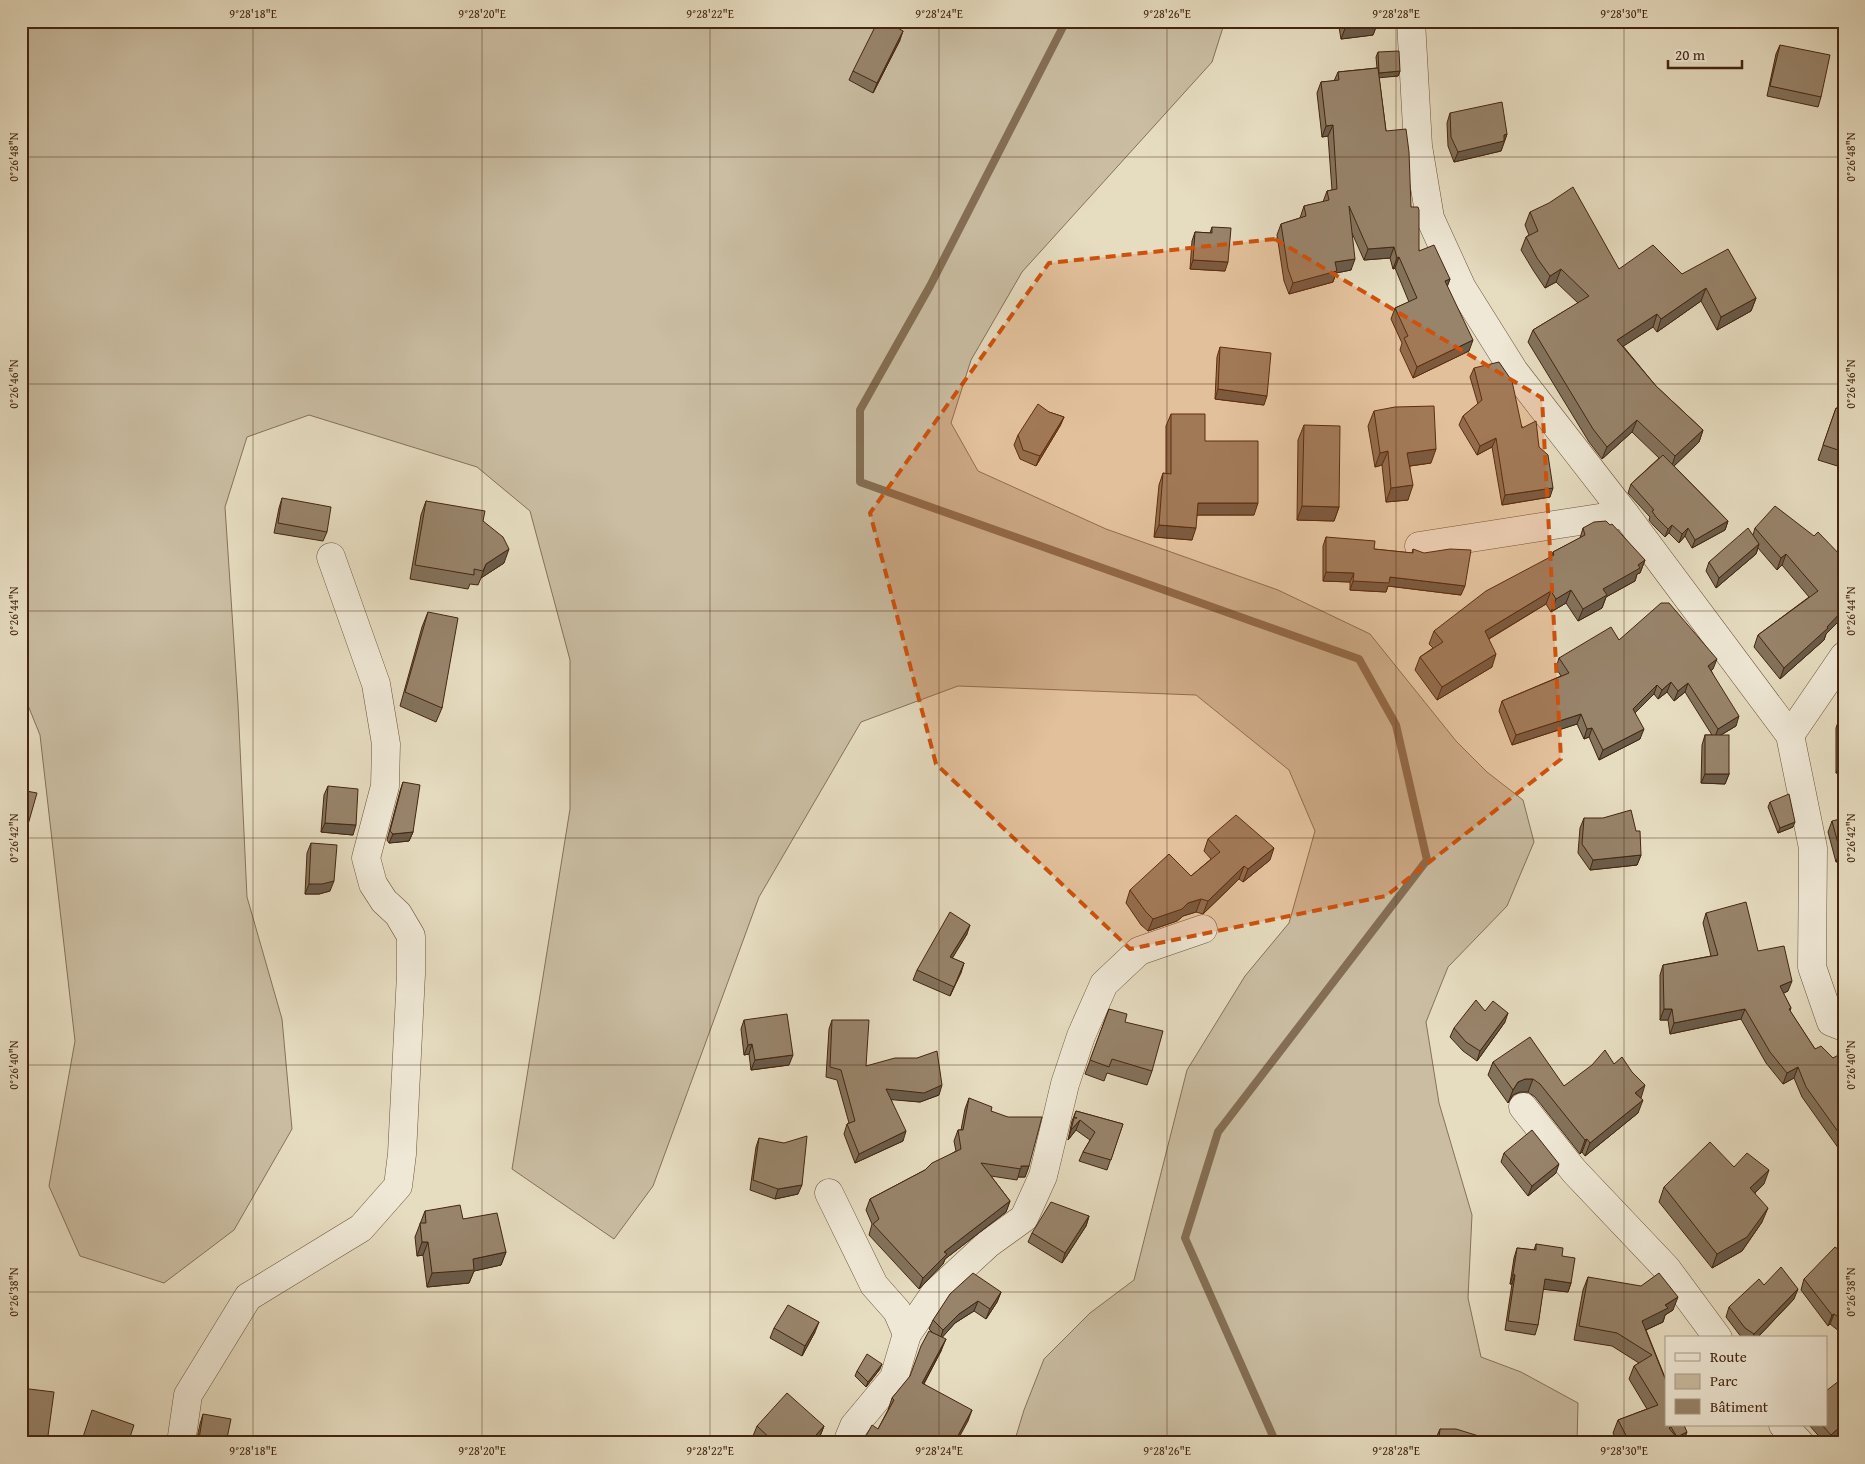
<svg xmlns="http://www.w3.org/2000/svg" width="1865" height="1464" font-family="'Gentium Book Plus',serif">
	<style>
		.green { fill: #cabda2; stroke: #877158 }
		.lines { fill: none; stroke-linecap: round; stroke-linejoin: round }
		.stream { stroke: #846e54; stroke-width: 8 }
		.minor-casing { stroke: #6c533a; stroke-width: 29 }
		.minor { stroke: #efe8d6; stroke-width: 28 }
		.wall { fill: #83725c; stroke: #44250e }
		.shaded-wall { fill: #6a5c4b; stroke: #44250e }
		.building { fill: #98846b; stroke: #44250e }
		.marked { fill: #cf510c; fill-opacity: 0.2; stroke: #cf510c; stroke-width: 4; stroke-dasharray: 10 6; stroke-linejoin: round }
		.ticks { fill: none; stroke: #44250e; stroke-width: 1; stroke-opacity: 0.45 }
		.neatline { fill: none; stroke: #44250e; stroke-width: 2 }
		.ticks-label { font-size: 12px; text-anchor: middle; fill: #44250e }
	</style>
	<rect width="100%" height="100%" fill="#e6dcc0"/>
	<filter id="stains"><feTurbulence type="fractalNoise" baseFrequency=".004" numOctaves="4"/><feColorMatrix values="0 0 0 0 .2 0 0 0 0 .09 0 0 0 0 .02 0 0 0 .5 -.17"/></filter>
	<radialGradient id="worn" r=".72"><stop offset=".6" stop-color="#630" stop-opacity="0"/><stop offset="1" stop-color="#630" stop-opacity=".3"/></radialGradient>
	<path class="green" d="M21 21H1225L1212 62 1022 272 971 360 951 423 978 471 1106 529 1278 590 1370 634 1456 741 1487 772 1523 800 1534 842 1507 906 1448 967 1426 1022 1439 1103 1472 1215 1468 1298 1481 1357 1521 1372 1578 1403 1577 1443H1014L1024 1410 1044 1359 1090 1313 1134 1280 1187 1070 1245 976 1289 923 1315 831 1289 770 1196 695 958 686 861 722 759 897 653 1186 614 1239 512 1169 570 809V660L530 511 477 467 309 415 247 437 225 507 238 704 247 897 282 1019 292 1129 234 1230 164 1283 80 1256 49 1186 75 1041 40 735 21 688Z"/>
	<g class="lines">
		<path class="stream" d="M1066 21 930 286 860 410V482L1359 659 1396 725 1427 860 1218 1132 1185 1238 1276 1443"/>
		<defs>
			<g id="minor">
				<path d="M1411 21 1418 146 1430 218 1462 288 1514 371 1625 514 1790 735 1813 848 1812 967 1831 1022 1844 1027"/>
				<path d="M1419 546 1625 514"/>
				<path d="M1790 735 1844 656"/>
				<path d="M1523 1107 1574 1171 1667 1269 1718 1338"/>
				<path d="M829 1193 874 1285 897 1311 907 1334 894 1378 854 1426 847 1443"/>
				<path d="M907 1334 935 1293 988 1244 1024 1218 1043 1176 1065 1084 1081 1036 1104 984 1139 951 1203 929"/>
				<path d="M1783 1425 1800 1443"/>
				<path d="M181 1443 188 1395 248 1297 361 1228 398 1186 402 1154 411 974V936L398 914 384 901 373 884 366 858 385 786 386 744 376 684 331 557"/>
			</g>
		</defs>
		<use href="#minor" class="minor-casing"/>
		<use href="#minor" class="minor"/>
	</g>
	<g class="wall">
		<path d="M1338 21H1378L1373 35 1341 39Z"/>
		<path d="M900 40 873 93 849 80 853 71Z"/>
		<path d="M1780 45 1821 97 1818 107 1767 96 1776 54Z"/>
		<path d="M1378 52 1400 71 1398 76 1379 77 1386 131 1411 207 1419 251 1450 279 1447 286 1469 351 1413 378 1400 350 1402 343 1391 319 1395 308 1409 302 1395 268 1393 269 1390 258 1364 260 1352 233 1351 270 1336 273 1333 282 1289 294 1284 281 1277 235 1281 224 1300 218 1304 206 1323 202 1327 191 1332 190 1328 136 1322 137 1317 93 1321 82 1334 81 1338 72 1377 68 1376 57Z"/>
		<path d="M1450 113 1507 134 1501 151 1454 162 1448 146 1447 123Z"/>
		<path d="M1530 212 1619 269 1682 274 1756 298 1751 311 1717 330 1701 301 1657 332 1653 327 1623 346 1656 386 1703 430 1699 442 1674 466 1728 521 1725 530 1692 548 1685 536 1679 543 1669 533 1665 537 1653 525 1649 520 1650 517 1628 493 1631 484 1659 458 1632 432 1602 459 1589 442 1528 342 1533 330 1578 303 1556 282 1545 288 1533 270 1521 250 1526 237 1529 235 1525 225Z"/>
		<path d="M1212 227 1225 271 1190 269 1192 241 1195 232 1210 233Z"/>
		<path d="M1220 347 1264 405 1215 399 1217 357Z"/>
		<path d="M1474 368 1539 447 1550 497 1502 505 1492 447 1477 455 1459 425 1463 416 1478 404 1470 377Z"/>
		<path d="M1836 408 1844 410V468L1818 460Z"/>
		<path d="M1374 411 1431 463 1410 466 1408 500 1386 502 1382 465 1375 467 1368 426Z"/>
		<path d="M1049 412 1064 417 1060 426 1036 466 1020 459 1014 445 1018 435Z"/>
		<path d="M1171 414 1205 441 1254 515H1197L1192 540 1154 537 1159 485 1163 473 1166 474V426Z"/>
		<path d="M1304 425 1339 507 1334 521 1297 520 1298 440Z"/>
		<path d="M282 498 327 532 323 541 274 533 279 508Z"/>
		<path d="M426 501 483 521 504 563 481 578 478 585 470 584 468 589 410 579 421 515Z"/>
		<path d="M1610 525 1645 560 1640 573 1637 574 1635 581 1606 597 1602 608 1578 621 1566 603 1551 612 1546 604 1489 639 1492 667 1437 700 1415 670 1420 657 1433 648 1429 644 1434 631 1551 557 1553 552 1580 538 1583 528Z"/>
		<path d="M1755 528 1844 559V616L1826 634 1824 640 1780 679 1754 647 1758 635 1809 597 1782 565 1777 570 1758 548 1756 554 1716 588 1706 571 1709 562 1753 535Z"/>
		<path d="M1326 537 1374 549 1412 553 1413 549 1461 595 1388 586 1386 592 1350 590V582L1323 581V546Z"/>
		<path d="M428 612 442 708 436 722 400 706 422 627Z"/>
		<path d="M1619 640 1713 669 1711 670 1736 726 1721 735 1729 774 1725 784 1701 783 1702 745 1705 735H1712L1685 692 1674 701 1667 692 1658 699 1654 694 1635 713 1640 739 1599 760 1589 737 1584 739 1577 724 1512 745 1499 711 1502 701 1561 676 1556 668 1559 658Z"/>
		<path d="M1840 716 1844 773H1836V728Z"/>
		<path d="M403 782 413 832 409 841 389 843 387 840 400 791Z"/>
		<path d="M328 786 353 835 321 832 324 795Z"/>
		<path d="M1770 802 1793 827 1778 833 1768 807Z"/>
		<path d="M1584 818 1641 855 1637 865 1590 870 1578 853 1580 828Z"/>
		<path d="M1832 821 1844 860 1836 862 1828 832Z"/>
		<path d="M1208 839 1270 860 1243 882 1239 879 1203 914 1196 912 1183 916 1177 921 1148 931 1141 925 1126 903 1130 890 1191 876 1211 859 1204 851Z"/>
		<path d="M311 843 330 891 319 894H305L307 853Z"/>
		<path d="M1706 913 1758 951 1788 991 1783 993 1791 1008 1790 1011 1815 1049 1833 1058 1844 1056V1156L1802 1097 1794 1078 1783 1084 1766 1063 1741 1019 1670 1034 1668 1020H1660V975L1663 965 1711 956 1703 923Z"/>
		<path d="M967 934 952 958 964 963 950 996 913 980 917 970Z"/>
		<path d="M1109 1009 1125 1022 1152 1071 1147 1085 1107 1073 1104 1081 1085 1074Z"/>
		<path d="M1485 1011 1505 1022 1477 1061 1463 1051 1450 1037 1454 1028Z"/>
		<path d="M744 1020 789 1065 751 1070 749 1054 744 1055 741 1029Z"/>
		<path d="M832 1020 866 1066 939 1095 920 1102 891 1099 903 1141 855 1163 844 1134 847 1124 849 1123 837 1080 826 1077 829 1029Z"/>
		<path d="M1493 1062 1564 1086 1614 1064 1640 1098 1638 1113 1585 1156 1582 1152 1580 1154 1535 1097 1528 1092H1520L1513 1095 1508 1103 1488 1075Z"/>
		<path d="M969 1098 991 1111 1029 1166 1025 1177H1018L1017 1180 991 1176 1010 1201 1006 1212 945 1259 943 1264 919 1289 869 1235 872 1224 866 1210 870 1199 925 1170 956 1151 954 1141 958 1130H961L965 1109Z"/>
		<path d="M1076 1111 1123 1124 1107 1170 1079 1161 1083 1152 1090 1140 1076 1130 1068 1140 1072 1121Z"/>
		<path d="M759 1138 798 1194 775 1199 750 1190 756 1147Z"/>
		<path d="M1504 1153 1556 1173 1528 1196 1501 1162Z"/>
		<path d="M1734 1167 1764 1184 1755 1193 1762 1222 1742 1251 1712 1268 1659 1202 1664 1187Z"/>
		<path d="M425 1211 463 1219 506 1252 501 1265 474 1271 469 1283 427 1287 423 1255 417 1256 415 1237Z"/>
		<path d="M1089 1216 1086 1226 1062 1263 1028 1242 1032 1233Z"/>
		<path d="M1536 1244 1562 1256 1571 1283 1568 1292 1543 1289 1538 1325 1535 1335 1505 1330 1512 1284H1510L1514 1258 1517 1248 1534 1250Z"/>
		<path d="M1844 1250V1335L1830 1324 1828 1326 1801 1290 1804 1279Z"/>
		<path d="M1588 1277 1673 1310 1665 1315 1663 1322 1646 1330 1684 1425 1683 1443H1618L1613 1433 1618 1420 1647 1409 1629 1379 1634 1366 1639 1363 1612 1346 1574 1340 1583 1290Z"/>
		<path d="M1764 1285 1794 1299 1757 1338H1742L1726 1317 1729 1307Z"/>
		<path d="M1001 1292 997 1302 986 1319 974 1311 955 1323 942 1337 941 1351 924 1384 968 1421 878 1429 888 1410 892 1398 910 1377 934 1334 929 1329 933 1320Z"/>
		<path d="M774 1328 815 1332 802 1356 770 1338Z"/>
		<path d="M880 1369 866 1387 855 1376 857 1371Z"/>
		<path d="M1844 1377V1431L1830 1443H1825L1809 1425H1826Z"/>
		<path d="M203 1414 226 1443H196L200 1424Z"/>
		<path d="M757 1426H824L820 1436 814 1443H761L753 1436Z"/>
		<path d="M1440 1429 1481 1443H1429L1431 1437 1436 1438Z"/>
	</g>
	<g class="shaded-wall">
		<path d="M1378 22 1373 35 1341 39 1346 26Z"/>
		<path d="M903 31 900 40 873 93 877 83Z"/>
		<path d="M1400 71 1398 76 1377 78 1379 73Z"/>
		<path d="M1333 125 1328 136 1322 137 1326 126Z"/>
		<path d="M1507 134 1501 151 1454 162 1458 152Z"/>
		<path d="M1394 247 1390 258 1364 260 1368 249Z"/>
		<path d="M1399 257 1395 268 1393 269 1397 258Z"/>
		<path d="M1355 259 1351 270 1336 273 1333 282 1289 294 1293 283 1335 262Z"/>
		<path d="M1193 260 1228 262 1225 271 1190 269Z"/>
		<path d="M1561 269 1556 282 1545 288 1550 276Z"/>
		<path d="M1450 279 1446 290 1445 281Z"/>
		<path d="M1706 288 1701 301 1657 332 1661 319Z"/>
		<path d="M1756 298 1751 311 1717 330 1721 317Z"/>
		<path d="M1657 314 1653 327 1613 353 1617 340Z"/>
		<path d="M1473 340 1469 351 1413 378 1417 367Z"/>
		<path d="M1218 389 1267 396 1264 405 1215 399Z"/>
		<path d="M1064 417 1060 426 1036 466 1040 456Z"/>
		<path d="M1637 420 1632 432 1602 459 1607 447Z"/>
		<path d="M1703 430 1699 442 1671 469 1675 456Z"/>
		<path d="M1496 438 1492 447 1477 455 1480 446Z"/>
		<path d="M1436 449 1431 463 1402 467 1407 453Z"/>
		<path d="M1388 451 1382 465 1375 467 1380 453Z"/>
		<path d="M1413 485 1408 500 1386 502 1391 488Z"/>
		<path d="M1553 488 1550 497 1502 505 1505 495Z"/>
		<path d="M1198 503H1258L1254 515H1193Z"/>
		<path d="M1302 506 1339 507 1334 521 1297 520Z"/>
		<path d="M1728 521 1725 530 1692 548 1695 540Z"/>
		<path d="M1159 525 1196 528 1192 540 1154 537Z"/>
		<path d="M1672 525 1669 533 1665 537 1668 529Z"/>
		<path d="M1688 528 1685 536 1679 543 1682 534Z"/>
		<path d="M1759 544 1756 554 1716 588 1719 578Z"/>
		<path d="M509 549 504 563 481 578 486 564Z"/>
		<path d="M1786 554 1782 565 1777 570 1781 558Z"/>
		<path d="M1645 560 1640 573 1637 574 1635 581 1606 597 1602 608 1578 621 1583 609 1603 589Z"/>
		<path d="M1326 572 1354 573 1350 582 1323 581Z"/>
		<path d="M1390 577 1465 586 1461 595 1388 586 1386 592 1350 590 1353 581Z"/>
		<path d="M1571 590 1566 603 1551 612 1556 599Z"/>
		<path d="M1551 591 1546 604 1480 644 1485 631Z"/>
		<path d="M1844 609V616L1826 634 1824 640 1780 679 1784 668Z"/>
		<path d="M1496 654 1492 667 1437 700 1442 687Z"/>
		<path d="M1717 659 1713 669 1705 676 1708 666Z"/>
		<path d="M1671 682 1667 692 1658 699 1662 690Z"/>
		<path d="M1688 683 1685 692 1674 701 1678 691Z"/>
		<path d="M1657 685 1654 694 1630 718 1633 709Z"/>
		<path d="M1581 714 1577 724 1512 745 1516 735Z"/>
		<path d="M1739 716 1736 726 1714 739 1718 729Z"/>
		<path d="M1592 728 1589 737 1584 739 1587 729Z"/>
		<path d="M1644 729 1640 739 1599 760 1603 750Z"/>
		<path d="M1841 762H1844V773H1836Z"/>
		<path d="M1705 774H1729L1725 784 1701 783Z"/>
		<path d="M29 821 24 833 21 837V830Z"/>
		<path d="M1795 822 1793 827 1778 833 1780 828Z"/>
		<path d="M325 823 356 825 353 835 321 832Z"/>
		<path d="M413 832 409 841 389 843 393 834Z"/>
		<path d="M1274 848 1270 860 1243 882 1248 869Z"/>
		<path d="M1844 850V860L1836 862 1840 851Z"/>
		<path d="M1641 855 1637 865 1590 870 1593 860Z"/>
		<path d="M1244 866 1239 879 1203 914 1208 901Z"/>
		<path d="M334 881 330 891 319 894H305L309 884Z"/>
		<path d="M1201 899 1196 912 1183 916 1177 921 1148 931 1153 919 1188 903Z"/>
		<path d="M970 925 967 934 947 967 950 957Z"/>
		<path d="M964 963 961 973 950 996 954 987Z"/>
		<path d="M1792 981 1788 991 1776 997 1780 986Z"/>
		<path d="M1664 1009H1672L1668 1020H1660Z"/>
		<path d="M1745 1009 1741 1019 1670 1034 1674 1023Z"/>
		<path d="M1508 1013 1505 1022 1477 1061 1480 1051Z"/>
		<path d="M752 1044 749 1054 744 1055 748 1045Z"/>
		<path d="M793 1055 789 1065 751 1070 755 1060Z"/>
		<path d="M1798 1067 1794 1078 1783 1084 1787 1073Z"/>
		<path d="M1525 1079H1533L1528 1092H1520L1513 1095 1508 1103 1513 1090 1518 1082Z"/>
		<path d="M942 1085 939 1095 920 1102 883 1099 886 1089Z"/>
		<path d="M1645 1085 1641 1098 1635 1093Z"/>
		<path d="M1643 1100 1638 1113 1585 1156 1590 1143Z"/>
		<path d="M1080 1120 1076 1130 1068 1140 1071 1130Z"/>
		<path d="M906 1131 903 1141 855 1163 859 1154Z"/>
		<path d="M1587 1139 1582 1152 1580 1154 1585 1140Z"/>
		<path d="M1559 1164 1556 1173 1528 1196 1532 1186Z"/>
		<path d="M1021 1166H1029L1025 1177H1018Z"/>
		<path d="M1769 1170 1764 1184 1745 1202 1750 1188Z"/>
		<path d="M802 1185 798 1194 775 1199 778 1189Z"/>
		<path d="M1010 1201 1006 1212 945 1259 943 1264 919 1289 923 1278 944 1252Z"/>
		<path d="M1768 1208 1762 1222 1742 1251 1712 1268 1717 1254Z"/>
		<path d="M1089 1216 1086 1226 1062 1263 1065 1253Z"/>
		<path d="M422 1242H428L423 1255 417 1256Z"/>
		<path d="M506 1252 501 1265 474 1271 469 1283 427 1287 432 1273 473 1259Z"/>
		<path d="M1513 1274 1515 1275 1512 1284H1510Z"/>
		<path d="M1545 1279 1571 1283 1568 1292 1541 1289Z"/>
		<path d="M1798 1289 1794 1299 1757 1338H1753L1754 1334Z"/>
		<path d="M1001 1292 997 1302 986 1319 990 1309Z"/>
		<path d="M1678 1297 1673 1310 1665 1315 1663 1322 1637 1334 1642 1321Z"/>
		<path d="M978 1301 974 1311 955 1323 940 1340 943 1330 959 1314Z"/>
		<path d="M1834 1314 1830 1324 1828 1326 1832 1315Z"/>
		<path d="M819 1322 815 1332 802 1356 805 1346Z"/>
		<path d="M946 1339 941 1351 918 1394 922 1383Z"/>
		<path d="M882 1364 880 1369 866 1387 868 1382Z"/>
		<path d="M972 1410 968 1421 956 1443H954Z"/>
		<path d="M1844 1423V1431L1830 1443H1828L1831 1435Z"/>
		<path d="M824 1426 820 1436 814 1443H809Z"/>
		<path d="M1687 1432 1683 1443H1675L1677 1437Z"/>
	</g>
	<g class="building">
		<path d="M878 21H885L903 31 877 83 853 71Z"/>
		<path d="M1345 21H1378V22L1346 26Z"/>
		<path d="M1780 45 1830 55 1821 97 1770 86Z"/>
		<path d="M1399 51 1400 71 1379 73 1378 52Z"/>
		<path d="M1378 68 1386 131 1406 129 1409 152 1411 207H1418L1419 210V251L1434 245 1450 279 1445 281 1473 340 1417 367 1404 338 1408 336 1395 308 1417 298 1399 257 1397 258 1394 247 1368 249 1349 206 1355 259 1335 262 1337 271 1293 283 1288 269 1281 224 1306 216 1304 206 1329 200 1327 191 1337 189 1333 125 1326 126 1321 82 1339 80 1338 72Z"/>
		<path d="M1502 102 1507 134 1504 135V141L1458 152 1451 137 1450 113Z"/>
		<path d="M1573 187 1619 269 1653 245 1682 274 1728 249 1756 298 1721 317 1706 288 1661 319 1657 314 1617 340 1656 386 1703 430 1675 456 1637 420 1607 447 1593 429 1533 330 1589 296 1561 269 1550 276 1537 258 1526 237 1538 231 1530 212 1549 203Z"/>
		<path d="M1212 227 1231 228 1228 262 1193 260 1195 232 1212 233Z"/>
		<path d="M1220 347 1271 353 1267 396 1218 389Z"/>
		<path d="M1499 362 1512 381 1522 428 1536 421 1539 447 1548 455 1553 488 1505 495 1496 438 1480 446 1463 416 1482 400 1474 368Z"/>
		<path d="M1038 404 1049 412 1064 417 1040 456 1023 450 1018 435Z"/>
		<path d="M1434 406 1436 449 1407 453 1413 485 1391 488 1388 451 1380 453 1374 411 1395 407Z"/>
		<path d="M1836 408 1844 410V452L1823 445Z"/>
		<path d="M1171 414H1205V441H1258V503H1198L1196 528 1159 525 1163 473 1171 474Z"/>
		<path d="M1304 425 1340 426 1339 507 1302 506Z"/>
		<path d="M1663 455 1728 521 1695 540 1688 528 1682 534 1672 525 1668 529 1656 517 1652 511 1654 510 1631 484Z"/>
		<path d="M282 498 331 507 327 532 278 523Z"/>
		<path d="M426 501 485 511 483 521 503 537 509 549 486 564 483 571 474 569V575L415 565Z"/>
		<path d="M1775 506 1814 536 1818 532 1844 559V609L1827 627 1828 628 1784 668 1758 635 1818 591 1786 554 1781 558 1755 528Z"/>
		<path d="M1606 521 1610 525 1612 524 1645 560 1638 565 1640 568 1603 589 1607 595 1583 609 1571 590 1556 599 1551 591 1485 631 1496 654 1442 687 1420 657 1443 642 1434 631 1486 591 1554 555 1553 552 1585 535 1583 528 1594 522Z"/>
		<path d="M1748 528 1759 544 1719 578 1709 562Z"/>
		<path d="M1326 537 1375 541 1374 549 1413 553V549L1424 553 1450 549 1471 550 1465 586 1390 577 1389 583 1353 581 1354 573 1326 572Z"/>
		<path d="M1661 603H1669L1717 659 1708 666 1739 716 1718 729 1688 683 1678 691 1671 682 1662 690 1657 685 1633 709 1644 729 1603 750 1592 728 1587 729 1581 714 1516 735 1502 701 1569 673 1559 658 1611 627 1619 640Z"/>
		<path d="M428 612 458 618 442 708 405 692Z"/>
		<path d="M1840 716H1844V762H1841Z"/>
		<rect x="1705" y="735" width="24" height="39"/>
		<path d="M403 782 420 785 413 832 393 834 390 831Z"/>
		<path d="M328 786 358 789 356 825 325 823Z"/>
		<path d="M21 790 37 793 29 821 21 830Z"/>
		<path d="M1789 794 1795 822 1780 828 1770 802Z"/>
		<path d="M1631 810 1636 831H1640L1641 855 1593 860 1582 844 1584 818H1603Z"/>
		<path d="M1236 815 1274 848 1248 869 1244 866 1208 901 1201 899 1188 903 1182 909 1153 919 1146 912 1130 890 1169 854 1191 876 1220 852 1208 839Z"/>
		<path d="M1844 818V850L1840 851 1832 821Z"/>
		<path d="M311 843 337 845 334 881 322 884H309Z"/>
		<path d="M1746 902 1758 951 1784 946 1792 981 1780 986 1791 1008 1789 1009 1815 1049 1821 1046 1833 1058 1842 1053 1844 1056V1140L1806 1087 1798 1067 1787 1073 1770 1052 1745 1009 1674 1023 1672 1009H1664L1663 965 1718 955 1706 913Z"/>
		<path d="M950 912 970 925 950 957 964 963 954 987 917 970Z"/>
		<path d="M1476 1000 1485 1011 1493 1001 1508 1013 1480 1051 1466 1042 1454 1028Z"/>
		<path d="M1109 1009 1127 1014 1125 1022 1163 1031 1152 1071 1112 1059 1109 1067 1090 1060Z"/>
		<path d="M787 1014 793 1055 755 1060 752 1044 748 1045 744 1020Z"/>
		<path d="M832 1020H869L866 1066 895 1058H917L937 1051 942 1085 924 1093 886 1089 906 1131 859 1154 847 1124 855 1121 841 1070 830 1067Z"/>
		<path d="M1530 1037 1564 1086 1592 1065 1605 1050 1614 1064 1622 1057 1632 1072 1645 1085 1635 1093 1643 1100 1590 1143 1587 1139 1585 1140 1540 1084 1533 1079H1525L1518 1082 1513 1090 1493 1062Z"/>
		<path d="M969 1098 992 1107 991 1111 1008 1117H1042L1029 1166H1021V1169L981 1163 1010 1201 944 1252 947 1254 923 1278 873 1224 879 1219 870 1199 925 1170 932 1163 961 1149 958 1130H963Z"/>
		<path d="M1076 1111 1123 1124 1111 1160 1083 1152 1095 1132 1080 1120 1071 1130 1074 1118H1077L1074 1117Z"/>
		<path d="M1532 1130 1559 1164 1532 1186 1504 1153Z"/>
		<path d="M807 1136 802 1185 778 1189 753 1180 759 1138 784 1143Z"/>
		<path d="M1710 1142 1734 1167 1747 1153 1769 1170 1750 1188 1768 1208 1747 1237 1717 1254 1664 1187Z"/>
		<path d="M1051 1202 1089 1216 1065 1253 1032 1233Z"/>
		<path d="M460 1205 463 1219 497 1213 506 1252 473 1259 474 1270 432 1273 428 1242H422L420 1223H426L425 1211Z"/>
		<path d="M1536 1244 1563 1248 1562 1256 1575 1258 1571 1283 1545 1279 1538 1325 1508 1321 1515 1275 1513 1274 1517 1248 1536 1250Z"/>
		<path d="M1835 1247 1842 1252 1844 1250V1321L1834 1314 1832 1315 1804 1279Z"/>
		<path d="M1781 1267 1798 1289 1754 1334 1745 1328 1729 1307 1759 1279 1764 1285Z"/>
		<path d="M973 1273 1001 1292 990 1309 978 1301 959 1314 943 1330 933 1320 950 1294Z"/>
		<path d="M1659 1273 1678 1297 1665 1305 1668 1308 1642 1321 1666 1381V1425H1684L1687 1432 1677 1437 1671 1427 1669 1428 1681 1443H1630L1618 1420 1658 1405 1634 1366 1652 1355 1617 1333 1579 1326 1588 1277 1641 1286Z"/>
		<path d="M788 1305 819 1322 805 1346 774 1328Z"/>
		<path d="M929 1331 946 1339 922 1383 972 1410 954 1443H862L872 1425 878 1429 894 1400 892 1398 910 1376 921 1346Z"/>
		<path d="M867 1354 882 1364 868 1382 857 1371Z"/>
		<path d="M1844 1377V1423L1831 1435 1822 1425H1826V1391Z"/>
		<path d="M21 1388 54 1392 47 1443H21Z"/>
		<path d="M787 1393 824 1426 809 1443H775L757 1426Z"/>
		<path d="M92 1410 134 1425 128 1443H81Z"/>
		<path d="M203 1414 231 1419 226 1443H219L199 1439Z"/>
		<path d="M1440 1429H1456L1482 1437 1481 1443H1431V1437L1439 1438Z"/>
	</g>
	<path class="marked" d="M1275 239 1542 398 1561 759 1386 896 1130 949 936 764 870 513 1049 263Z"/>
	<path class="ticks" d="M25 21V1443M253 21V1443M482 21V1443M710 21V1443M939 21V1443M1167 21V1443M1396 21V1443M1624 21V1443M21 157H1844M21 384H1844M21 611H1844M21 838H1844M21 1065H1844M21 1292H1844"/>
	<rect width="1865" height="1464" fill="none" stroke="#e6dcc0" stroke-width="55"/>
	<rect x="1665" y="1336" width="162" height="90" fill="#efe8d6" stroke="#ab9a86"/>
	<rect x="1675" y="1353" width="25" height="8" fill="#efe8d6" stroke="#ab9a86"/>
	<text x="1710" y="1362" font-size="15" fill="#44250e">Route</text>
	<rect x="1675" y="1374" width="25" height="15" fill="#cabda2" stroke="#ab9a86"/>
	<text x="1710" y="1386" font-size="15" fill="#44250e">Parc</text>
	<rect x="1675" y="1399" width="25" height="15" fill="#98846b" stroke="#ab9a86"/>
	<text x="1710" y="1412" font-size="15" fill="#44250e">Bâtiment</text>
	<path d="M1668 60v8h74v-8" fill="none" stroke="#44250e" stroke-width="2.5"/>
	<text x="1675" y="60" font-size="15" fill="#44250e" stroke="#efe8d6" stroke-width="4" paint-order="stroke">20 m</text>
	<rect x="28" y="28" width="1810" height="1408" class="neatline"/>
	<g class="ticks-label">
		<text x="253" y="18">9°28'18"E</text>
		<text x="482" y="18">9°28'20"E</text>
		<text x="710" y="18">9°28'22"E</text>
		<text x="939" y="18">9°28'24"E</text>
		<text x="1167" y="18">9°28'26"E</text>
		<text x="1396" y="18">9°28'28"E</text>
		<text x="1624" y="18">9°28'30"E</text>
		<text transform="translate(14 157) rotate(-90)" y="4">0°26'48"N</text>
		<text transform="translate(1851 157) rotate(-90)" y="4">0°26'48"N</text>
		<text transform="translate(14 384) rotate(-90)" y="4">0°26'46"N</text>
		<text transform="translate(1851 384) rotate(-90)" y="4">0°26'46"N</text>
		<text transform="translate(14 611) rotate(-90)" y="4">0°26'44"N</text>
		<text transform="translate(1851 611) rotate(-90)" y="4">0°26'44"N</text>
		<text transform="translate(14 838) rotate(-90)" y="4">0°26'42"N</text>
		<text transform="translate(1851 838) rotate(-90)" y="4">0°26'42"N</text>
		<text transform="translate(14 1065) rotate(-90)" y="4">0°26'40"N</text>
		<text transform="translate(1851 1065) rotate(-90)" y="4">0°26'40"N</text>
		<text transform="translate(14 1292) rotate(-90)" y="4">0°26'38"N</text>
		<text transform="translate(1851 1292) rotate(-90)" y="4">0°26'38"N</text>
		<text x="253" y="1455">9°28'18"E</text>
		<text x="482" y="1455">9°28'20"E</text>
		<text x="710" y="1455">9°28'22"E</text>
		<text x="939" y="1455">9°28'24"E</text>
		<text x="1167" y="1455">9°28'26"E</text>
		<text x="1396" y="1455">9°28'28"E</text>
		<text x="1624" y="1455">9°28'30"E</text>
	</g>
	<rect width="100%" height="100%" filter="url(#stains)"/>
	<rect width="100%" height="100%" fill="url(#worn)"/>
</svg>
